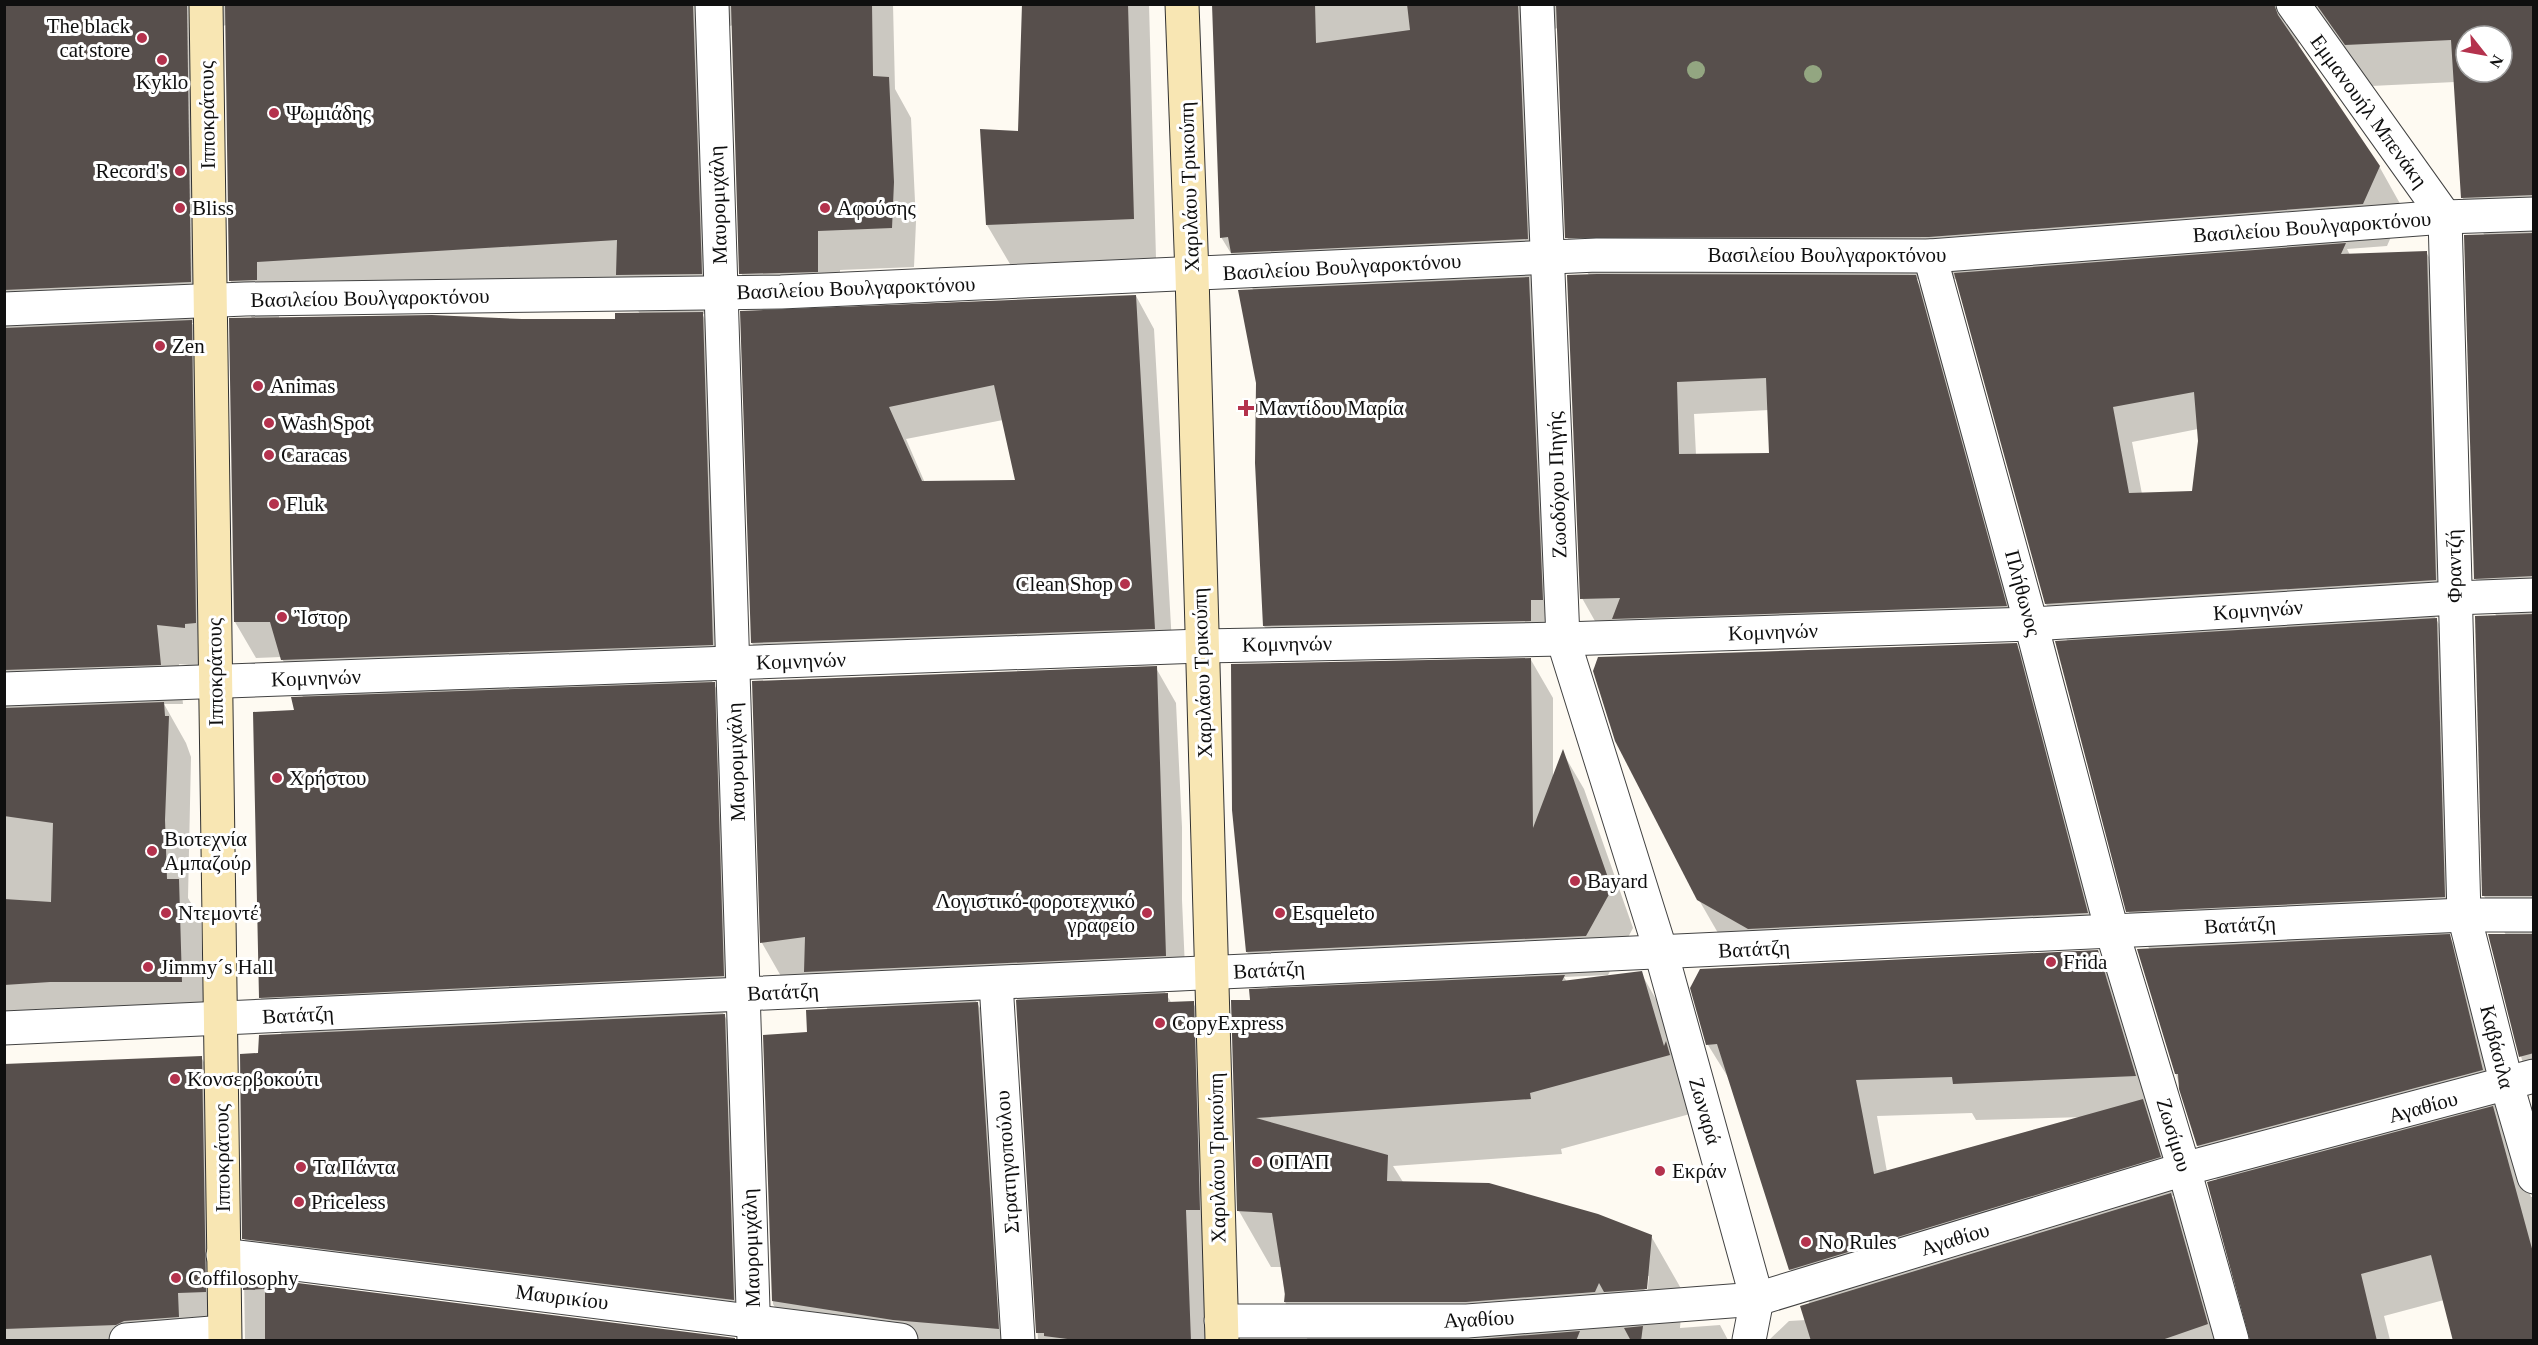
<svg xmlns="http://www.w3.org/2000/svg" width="2538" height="1345" font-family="Georgia,serif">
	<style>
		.shadow { fill: #0003; fill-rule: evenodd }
		.building { fill: #574f4c; fill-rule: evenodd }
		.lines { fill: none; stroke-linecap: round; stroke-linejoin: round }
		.street-casing { stroke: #424242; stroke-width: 35 }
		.secondary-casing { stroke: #313131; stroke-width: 35 }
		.street { stroke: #fff; stroke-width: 33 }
		.secondary { stroke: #f8e6b3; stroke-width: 33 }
		.tree { fill: #93a681 }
		.poi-dot { fill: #b4324d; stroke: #fff; stroke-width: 2 }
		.labels { text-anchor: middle; stroke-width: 6; stroke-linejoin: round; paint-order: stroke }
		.poi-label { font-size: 21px; fill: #0f0f0f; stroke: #fff; text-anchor: start }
		.street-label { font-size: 21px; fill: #0f0f0f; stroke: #fff }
	</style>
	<rect width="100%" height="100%" fill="#fefaf2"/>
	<g class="shadow">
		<path d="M4 4H893L895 89 911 118 916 222 914 267 840 270V309L1136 296 1154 329 1173 661 771 676 752 643 742 313 763 312 741 273 733 25 724 28V313L702 314 723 349 733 680 712 681 734 720 744 1012 723 1013 744 1050 753 1334 264 1273 244 1238 260 1055 282 1035 260 997 296 711 303 697 281 657 256 658 235 622 231 320H253L230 280 226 25 220 27 213 322 192 323 214 361 207 667 179 664 183 704H164L186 743 191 757 188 898 201 920 204 1021 4 1024ZM621 281 640 314 617 321 279 319V302ZM1003 420 1017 482 925 483 906 439Z"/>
		<path d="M1023 4H1149L1156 258 1010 264 987 225 1020 133Z"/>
		<path d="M1213 4H2534V1081L2522 1060 2490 935H2506L2484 896 2497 617 2475 578 2485 236 2462 197 2455 82 2371 86 2300 38 2298 47 2379 166 2403 209 2387 246 2347 249 2350 255 2426 252 2447 288 2456 615 2435 617 2457 656 2465 933 2448 934 2481 992 2517 1150 2531 1197H2534V1340L2444 1300 2384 1316 2390 1340H2252L2218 1181 2198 1146 2176 1074 2150 950 2128 911 2068 642 2046 604 1957 279H1916L1933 308 2024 638 1600 630 1582 598 1590 277 1567 237 1558 28 1550 30 1551 281 1531 282 1547 310 1560 631 1283 658 1264 626 1254 291 1221 237ZM2466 36H2502V72H2466ZM1769 410 1771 455H1696L1694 414ZM2198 429 2199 441 2193 492 2142 494 2132 442Z"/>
		<path d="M2016 645 2035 677 2105 945 1718 933 1699 900Z"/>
		<path d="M1531 660 1553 698V777L1563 753 1584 789 1633 928 1608 975 1564 977 1567 982 1641 973 1673 1029 1701 1111 1561 1149 1562 1154 1393 1166 1403 1182 1651 1236 1683 1292 1680 1328 1720 1325 1728 1340H1308L1285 1302 1282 1267H1271L1239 1211 1252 1001 1269 990 1247 952ZM1646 1276H1649L1647 1296H1644Z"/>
		<path d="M1156 668 1176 703 1182 827V900L1186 991 1165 992 1172 1004 1193 1003 1217 1044 1212 1340H1038L1017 999 976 1001 1001 1045 1020 1340H794L773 1304 765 1037 808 1034 828 1010 807 975 782 978 762 943 754 682Z"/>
		<path d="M2097 952 2119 989 2156 1112 2149 1113 2164 1137 2181 1193 2172 1196 2195 1236 2224 1340H1769L1789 1321 1806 1320 1810 1304 1790 1269 1731 1082 1708 1045 1692 988ZM1972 1113 1976 1120 2084 1117 1887 1172 1877 1116Z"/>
		<path d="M201 1057 225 1099 229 1340H4V1066Z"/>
		<path d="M244 1278 735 1340H245Z"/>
	</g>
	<g class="building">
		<path d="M4 4H187L191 282 4 290Z"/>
		<path d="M225 4H693L702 274 616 275 617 240 257 262V280L229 281Z"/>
		<path d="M731 4H872L873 76 889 77 894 182 892 228 818 231V272L739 274Z"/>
		<path d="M1022 4H1128L1134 219 986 225 980 129 1018 131Z"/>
		<path d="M1212 4H1315L1316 43 1410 30 1407 4H1518L1528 239 1231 253 1228 237 1220 238Z"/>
		<path d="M1556 4H2274L2278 15 2380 166 2363 204 1929 237 1565 238Z"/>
		<path d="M2316 4H2534V195L2461 198 2451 40 2345 45ZM2466 36H2502V72H2466Z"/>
		<path d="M2534 233V576L2474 579 2464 235Z"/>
		<path d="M2346 243 2341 254 2427 251 2436 580 2045 604 1954 273ZM2194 392 2198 441 2192 491 2129 493 2113 407Z"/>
		<path d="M1597 274 1916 275 2007 606 1612 619 1620 598 1580 599 1567 275ZM1766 378 1769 453 1679 454 1677 382Z"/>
		<path d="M1529 277 1543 600H1531V621L1263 626 1255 463 1256 383 1238 290Z"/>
		<path d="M1136 295 1155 629 751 643 740 311ZM994 385 1015 480 922 481 889 407Z"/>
		<path d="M703 312 713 645 281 660 270 622H234L229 318 432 315 522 319H615V313Z"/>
		<path d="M192 320 196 623 185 624V628L157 625 161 665 4 670V328Z"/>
		<path d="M2534 614V896H2482L2475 616Z"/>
		<path d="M2437 618 2445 897 2126 912 2055 641Z"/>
		<path d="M2017 643 2088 913 1748 929 1697 900 1615 741 1593 671 1598 657Z"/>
		<path d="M1531 658 1533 828 1563 749 1612 889 1586 936 1246 952 1232 810 1231 664Z"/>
		<path d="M1157 666 1166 956 804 972 805 937 760 943 752 681Z"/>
		<path d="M715 682 724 976 259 998 253 712 294 710 291 697Z"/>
		<path d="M164 702 165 716H169L165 820 167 879H179L182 982H50L4 985V899L51 902 53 823 4 816V708Z"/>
		<path d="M2450 934 2483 1070 2197 1146 2179 1089 2178 1074H2175L2137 949Z"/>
		<path d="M2488 934H2534V1053L2519 1057Z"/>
		<path d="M2098 950 2136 1076 1953 1084 1952 1077 1856 1080 1874 1174 2143 1099 2161 1157 1789 1270 1717 1044 1706 1045 1690 988 1700 969Z"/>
		<path d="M1642 971 1664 1046 1666 1041 1670 1055 1530 1093 1531 1099 1256 1118 1388 1155 1387 1181 1489 1183 1598 1214 1652 1235 1647 1289 1604 1292 1599 1283 1595 1292 1466 1302H1284L1285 1294 1272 1213 1237 1211 1231 1000H1250L1249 989 1565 975 1562 981Z"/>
		<path d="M1168 993V1002L1194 1001 1200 1210H1186L1191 1341H1083L1044 1336V1333H1036L1016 1000Z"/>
		<path d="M978 1002 999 1329 893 1320 772 1301 763 1035 807 1032 806 1010Z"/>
		<path d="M725 1014 734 1300 242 1239 240 1054 258 1053 259 1035Z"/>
		<path d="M202 1056 206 1292 178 1293 179 1317 124 1321 116 1325 4 1329V1064Z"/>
		<path d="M2493 1106 2534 1256V1341H2453L2431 1255 2361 1274 2377 1341H2250L2207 1182Z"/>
		<path d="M2171 1193 2208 1324 2159 1341H1811L1800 1306Z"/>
		<path d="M243 1276 735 1338V1341H265V1289L243 1290Z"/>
		<path d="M1643 1326 1641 1341H1631L1624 1328Z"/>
		<path d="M1580 1331 1576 1341H1279L1467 1340Z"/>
	</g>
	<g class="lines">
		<defs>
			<g id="street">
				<path d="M712 4 754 1340"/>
				<path d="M1537 4 1563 639 1661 952 1757 1299 1749 1340"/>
				<path d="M2293 4 2445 217"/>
				<path d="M2445 217 2464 915 2507 1085 2534 1177"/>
				<path d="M1930 256 2031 624 2112 931 2184 1169 2232 1340"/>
				<path d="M4 309 245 299 781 292 1597 255 1930 256 2445 217 2534 214"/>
				<path d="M4 689 1201 646 1563 639 2031 624 2454 598 2534 595"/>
				<path d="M996 983 1018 1340"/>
				<path d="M4 1028 2112 931 2464 915H2534"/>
				<path d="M223 1255 901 1340"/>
				<path d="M1221 1321H1467L1757 1299 2184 1169 2534 1076"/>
				<path d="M126 1340 224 1332"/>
			</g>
			<g id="secondary">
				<path d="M206 4 225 1340"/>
				<path d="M1182 4 1192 275 1222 1340"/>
			</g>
		</defs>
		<use href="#street" class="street-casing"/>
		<use href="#secondary" class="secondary-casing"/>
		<use href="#street" class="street"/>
		<use href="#secondary" class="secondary"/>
	</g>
	<g class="tree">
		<circle cx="1696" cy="70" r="9"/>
		<circle cx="1813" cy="74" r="9"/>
	</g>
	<g class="poi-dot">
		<circle cx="142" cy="38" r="6"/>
		<circle cx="162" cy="60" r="6"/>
		<circle cx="274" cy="113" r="6"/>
		<circle cx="180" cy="171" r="6"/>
		<circle cx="180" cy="208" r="6"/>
		<circle cx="825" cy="208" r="6"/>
		<circle cx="160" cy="346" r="6"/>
		<circle cx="258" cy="386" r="6"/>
		<path d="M1243 399h6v6h6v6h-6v6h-6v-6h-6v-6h6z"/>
		<circle cx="269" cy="423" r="6"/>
		<circle cx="269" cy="455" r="6"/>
		<circle cx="274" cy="504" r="6"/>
		<circle cx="1125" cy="584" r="6"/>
		<circle cx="282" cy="617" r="6"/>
		<circle cx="277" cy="778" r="6"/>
		<circle cx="152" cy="851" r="6"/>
		<circle cx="1575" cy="881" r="6"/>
		<circle cx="166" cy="913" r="6"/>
		<circle cx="1147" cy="913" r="6"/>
		<circle cx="1280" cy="913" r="6"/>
		<circle cx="2051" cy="962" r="6"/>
		<circle cx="148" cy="967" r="6"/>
		<circle cx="1160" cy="1023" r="6"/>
		<circle cx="175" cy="1079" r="6"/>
		<circle cx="1257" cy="1162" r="6"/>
		<circle cx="301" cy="1167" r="6"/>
		<circle cx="1660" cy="1171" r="6"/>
		<circle cx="299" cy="1202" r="6"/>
		<circle cx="1806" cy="1242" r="6"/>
		<circle cx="176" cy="1278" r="6"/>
	</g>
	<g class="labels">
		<g class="poi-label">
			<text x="130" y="33" text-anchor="end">The black<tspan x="130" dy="24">cat store</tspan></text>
			<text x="162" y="89" text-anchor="middle">Kyklo</text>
			<text x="286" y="120">Ψωμιάδης</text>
			<text x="168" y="178" text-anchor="end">Record's</text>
			<text x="192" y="215">Bliss</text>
			<text x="837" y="215">Αφούσης</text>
			<text x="172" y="353">Zen</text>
			<text x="270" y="393">Animas</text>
			<text x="1258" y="415">Μαντίδου Μαρία</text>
			<text x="281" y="430">Wash Spot</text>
			<text x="281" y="462">Caracas</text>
			<text x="286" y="511">Fluk</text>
			<text x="1113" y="591" text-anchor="end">Clean Shop</text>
			<text x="294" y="624">Ἲστορ</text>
			<text x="289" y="785">Χρήστου</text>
			<text x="164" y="846">Βιοτεχνία<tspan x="164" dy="24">Αμπαζούρ</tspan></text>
			<text x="1587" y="888">Bayard</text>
			<text x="1135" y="908" text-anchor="end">Λογιστικό-φοροτεχνικό<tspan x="1135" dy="24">γραφείο</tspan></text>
			<text x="178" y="920">Ντεμοντέ</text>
			<text x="1292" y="920">Esqueleto</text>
			<text x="2063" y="969">Frida</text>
			<text x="160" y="974">Jimmy´s Hall</text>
			<text x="1172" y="1030">CopyExpress</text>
			<text x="187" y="1086">Κονσερβοκούτι</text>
			<text x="1269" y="1169">ΟΠΑΠ</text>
			<text x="313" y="1174">Τα Πάντα</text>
			<text x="1672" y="1178">Εκράν</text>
			<text x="311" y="1209">Priceless</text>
			<text x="1818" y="1249">No Rules</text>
			<text x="188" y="1285">Coffilosophy</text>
		</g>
		<g class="street-label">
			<text transform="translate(2369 111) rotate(54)" y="7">Εμμανουήλ Μπενάκη</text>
			<text transform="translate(207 115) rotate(-91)" y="7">Ιπποκράτους</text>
			<text transform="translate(1189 187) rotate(-92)" y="7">Χαριλάου Τρικούπη</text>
			<text transform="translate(718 205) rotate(-92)" y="7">Μαυρομιχάλη</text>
			<text transform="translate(2312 227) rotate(-4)" y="7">Βασιλείου Βουλγαροκτόνου</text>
			<text x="1827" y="262">Βασιλείου Βουλγαροκτόνου</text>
			<text transform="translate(1342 267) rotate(-3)" y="7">Βασιλείου Βουλγαροκτόνου</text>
			<text transform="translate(856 288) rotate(-2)" y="7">Βασιλείου Βουλγαροκτόνου</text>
			<text transform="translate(370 298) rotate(-1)" y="7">Βασιλείου Βουλγαροκτόνου</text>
			<text transform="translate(1557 485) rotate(-92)" y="7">Ζωοδόχου Πηγής</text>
			<text transform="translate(2454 566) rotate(-91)" y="7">Φραντζή</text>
			<text transform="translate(2023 593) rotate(75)" y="7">Πλήθωνος</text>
			<text transform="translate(2258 610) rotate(-4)" y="7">Κομνηνών</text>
			<text transform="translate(1773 632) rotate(-2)" y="7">Κομνηνών</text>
			<text transform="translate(1287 644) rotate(-1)" y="7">Κομνηνών</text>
			<text transform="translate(801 661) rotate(-2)" y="7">Κομνηνών</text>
			<text transform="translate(215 672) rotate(-91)" y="7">Ιπποκράτους</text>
			<text transform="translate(1202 673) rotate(-92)" y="7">Χαριλάου Τρικούπη</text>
			<text transform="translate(316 678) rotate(-2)" y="7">Κομνηνών</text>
			<text transform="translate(736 762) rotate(-92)" y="7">Μαυρομιχάλη</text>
			<text transform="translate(2240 925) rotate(-3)" y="7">Βατάτζη</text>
			<text transform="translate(1754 949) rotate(-3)" y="7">Βατάτζη</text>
			<text transform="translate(1269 970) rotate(-3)" y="7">Βατάτζη</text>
			<text transform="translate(783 992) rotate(-3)" y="7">Βατάτζη</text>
			<text transform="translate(298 1015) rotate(-3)" y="7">Βατάτζη</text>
			<text transform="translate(2497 1047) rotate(76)" y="7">Καβάσιλα</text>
			<text transform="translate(2423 1107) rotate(-15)" y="7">Αγαθίου</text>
			<text transform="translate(1705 1111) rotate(74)" y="7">Ζωναρά</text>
			<text transform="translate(2174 1135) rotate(73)" y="7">Ζωσίμου</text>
			<text transform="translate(222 1158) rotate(-91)" y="7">Ιπποκράτους</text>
			<text transform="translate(1217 1158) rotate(-91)" y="7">Χαριλάου Τρικούπη</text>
			<text transform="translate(1007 1162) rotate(-94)" y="7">Στρατηγοπούλου</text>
			<text transform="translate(1955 1239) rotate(-17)" y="7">Αγαθίου</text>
			<text transform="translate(751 1248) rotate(-92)" y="7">Μαυρομιχάλη</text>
			<text transform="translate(562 1297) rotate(7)" y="7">Μαυρικίου</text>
			<text transform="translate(1479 1319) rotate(-3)" y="7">Αγαθίου</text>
		</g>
	</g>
	<rect width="2538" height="1345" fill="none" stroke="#0f0f0f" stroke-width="12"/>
	<g transform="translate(2484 54) rotate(121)"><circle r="28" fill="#ffffff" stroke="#9f9f9f" stroke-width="1.5"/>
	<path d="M0-4.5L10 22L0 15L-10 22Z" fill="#b4324d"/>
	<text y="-9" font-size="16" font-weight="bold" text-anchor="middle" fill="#0f0f0f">N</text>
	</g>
</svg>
